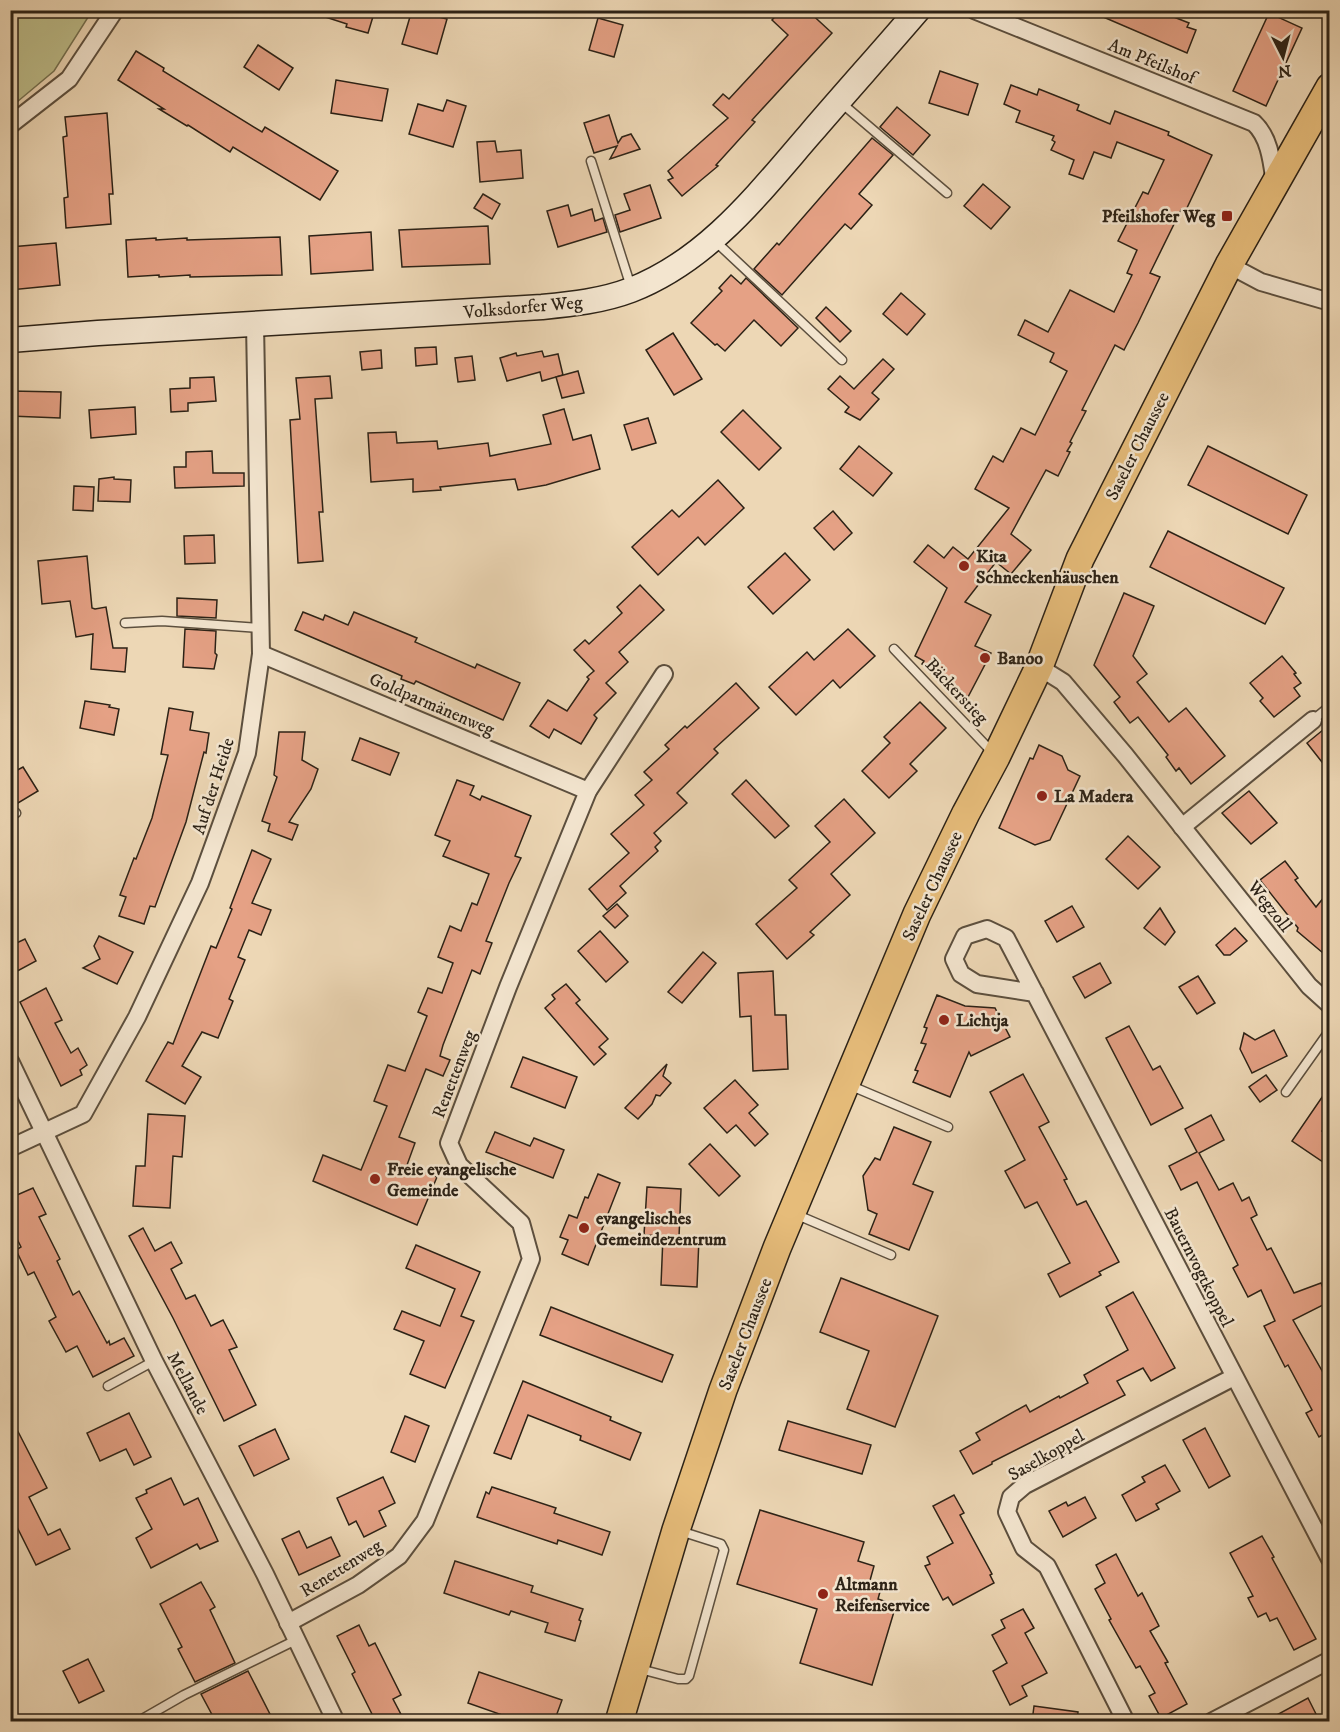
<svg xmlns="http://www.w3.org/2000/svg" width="1340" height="1732" font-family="'IM FELL DW Pica',serif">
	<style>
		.green { fill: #bdbd8a; stroke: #747050; stroke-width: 1.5 }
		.building { fill: #e5a185; stroke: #2c2216; stroke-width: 1.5 }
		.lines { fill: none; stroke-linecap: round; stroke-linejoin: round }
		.lane-casing { stroke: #5c4f3e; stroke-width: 11 }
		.street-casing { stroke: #5c4f3e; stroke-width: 20 }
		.secondary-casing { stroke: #2c2216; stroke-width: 27 }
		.primary-casing { stroke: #2c2216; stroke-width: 30 }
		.lane { stroke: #f3e5cf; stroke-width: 8 }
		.street { stroke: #f3e5cf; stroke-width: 16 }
		.secondary { stroke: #f3e5cf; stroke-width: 24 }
		.primary { stroke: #e6bc7a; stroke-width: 27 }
		.poi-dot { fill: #8f2418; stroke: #f3e5cf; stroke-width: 2 }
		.labels { text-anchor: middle; stroke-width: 5; stroke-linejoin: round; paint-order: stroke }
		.street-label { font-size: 18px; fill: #2c2216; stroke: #f3e5cf }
		.poi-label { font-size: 18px; font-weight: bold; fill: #2c2216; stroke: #f3e5cf; text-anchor: start }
	</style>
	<rect width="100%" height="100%" fill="#edd7b5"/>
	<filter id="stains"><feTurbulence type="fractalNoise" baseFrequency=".00333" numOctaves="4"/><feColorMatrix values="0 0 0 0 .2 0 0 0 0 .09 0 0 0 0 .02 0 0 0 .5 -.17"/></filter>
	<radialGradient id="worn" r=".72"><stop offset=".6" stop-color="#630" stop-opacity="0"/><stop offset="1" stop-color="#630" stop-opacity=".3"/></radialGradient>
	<path class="green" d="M11 10 92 11 54 71 11 107Z"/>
	<g class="building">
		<path d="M317 10H375L368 33 346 27 347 24 316 14Z"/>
		<path d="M412 10 447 19 437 54 402 44Z"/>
		<path d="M781 10H807L832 33 752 120 755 122 716 165 718 166 682 196 668 180 673 178 668 171 728 118 713 105 723 94 729 99 788 35 772 20Z"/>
		<path d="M1087 10H1156L1189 23 1187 27 1196 30 1187 53Z"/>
		<path d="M1269 13 1302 28 1266 106 1233 91Z"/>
		<path d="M598 18 623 25 614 57 589 50Z"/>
		<path d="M258 45 293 68 279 90 244 67Z"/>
		<path d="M136 51 164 68 163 71 262 132 265 127 338 171 320 200 233 147 230 152 188 125 187 126 159 109H164L118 80Z"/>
		<path d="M940 71 978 84 968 115 929 103Z"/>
		<path d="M336 80 388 89 382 121 331 113Z"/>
		<path d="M1011 85 1037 95 1039 89 1079 105 1077 110 1110 124 1115 111 1169 132 1168 135 1212 155 1185 212 1181 210 1150 273 1160 277 1138 323 1124 350 1115 345 1082 410 1086 411 1070 442 1072 443 1067 451 1070 452 1058 476 1046 470 1011 534 1031 550 1011 574 996 562 965 602 991 615 975 646 991 653 968 697 946 685 947 682 931 673V669L922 664 924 661 915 656 947 588 914 562 928 545 944 558 953 547 968 559 1009 508 975 489 993 456 1003 462 1021 428 1035 435 1067 371 1050 362 1054 353 1018 335 1025 320 1048 332 1070 290 1114 312 1132 275 1127 273 1137 250 1118 241 1143 192 1148 194 1164 160 1117 142 1111 158 1094 152 1083 179 1069 174 1074 160 1051 150 1055 142 1052 140 1054 136 1016 122 1020 111 1004 104Z"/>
		<path d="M447 100 466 106 453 147 409 134 418 104 443 111Z"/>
		<path d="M897 107 930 135 913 155 880 127Z"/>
		<path d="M107 113 113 194H109L111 224 66 228 64 198 68 197 63 137 67 136 65 117Z"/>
		<path d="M609 115 618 143 622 137 631 134 640 149 610 159 617 146 594 153 584 123Z"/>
		<path d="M872 138 893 155 859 194 872 205 851 229 845 224 782 295 754 269 777 243 779 245Z"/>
		<path d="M495 141 497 152 521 150 523 178 480 182 477 142Z"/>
		<path d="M983 184 1010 207 991 229 964 206Z"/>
		<path d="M650 185 661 218 620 232 615 215 630 210 624 194Z"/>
		<path d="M483 194 500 204 492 219 474 208Z"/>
		<path d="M568 205 571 216 592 209 595 221 603 218 607 232 558 247 547 211Z"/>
		<path d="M488 226 490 264 402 267 399 230Z"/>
		<path d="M371 232 373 270 311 274 309 236Z"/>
		<path d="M280 237 282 275 190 277V275L159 277V275L128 277 126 240 156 238V240L187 238V240Z"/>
		<path d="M56 243 60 285 10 290V247Z"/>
		<path d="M731 275 741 284 746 278 798 328 781 346 754 320 725 351 717 344 715 345 691 323 722 291 719 288Z"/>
		<path d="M901 293 925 314 907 335 883 314Z"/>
		<path d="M826 307 851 331 840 342 816 318Z"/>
		<path d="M673 333 702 379 674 395 646 350Z"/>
		<path d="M436 347 437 364 416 366 415 348Z"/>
		<path d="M381 350 382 368 362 370 360 352Z"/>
		<path d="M542 351 544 357 558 354 563 375 542 381 540 372 507 381 500 358 516 353 517 356Z"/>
		<path d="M472 356 475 380 458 382 455 358Z"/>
		<path d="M883 359 894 369 872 393 879 399 860 420 845 412 849 407 828 389 840 376 854 389Z"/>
		<path d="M578 371 584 393 562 398 556 377Z"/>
		<path d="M330 376 332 398 315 399 323 512H319L323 561 298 563 290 420 300 419 296 378Z"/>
		<path d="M214 377 216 401 188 403V411L171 412 170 389 190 388V378Z"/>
		<path d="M10 391 61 392 60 418 10 416Z"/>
		<path d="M135 407 136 434 91 438 89 410Z"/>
		<path d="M564 409 573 440 591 435 600 469 546 485 518 490 515 479 440 487 441 490 413 492V479L371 482 368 433 396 432 397 443 437 441 438 449 488 443 490 456 551 444 543 415Z"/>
		<path d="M743 410 781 448 759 470 721 432Z"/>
		<path d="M648 418 656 443 632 450 624 425Z"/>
		<path d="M859 446 892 473 873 496 840 469Z"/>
		<path d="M1208 446 1307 495 1288 534 1188 485Z"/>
		<path d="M212 451 213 473H244V486L175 488 174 467H186V452Z"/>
		<path d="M114 477V479L131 480 130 502 98 501 99 479Z"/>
		<path d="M718 480 744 508 705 545 698 537 658 575 632 547 672 510 679 517Z"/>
		<path d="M74 486 94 487 93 511 73 510Z"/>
		<path d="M833 511 852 533 834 550 814 528Z"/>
		<path d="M1168 531 1284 588 1265 624 1150 567Z"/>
		<path d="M214 535 215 563 185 564 184 536Z"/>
		<path d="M785 553 810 580 773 614 748 587Z"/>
		<path d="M87 556 92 608 95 609 106 607 113 648H127L125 672 91 669 93 634 76 637 70 601 42 604 38 561Z"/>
		<path d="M640 585 664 610 619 652 628 662 606 683 616 693 594 715 597 718 581 744 554 729 549 738 530 726 548 700 567 711 589 679 587 677 594 671 574 650 585 640 589 644 622 613 617 607Z"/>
		<path d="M1124 593 1154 606 1133 656 1147 674 1137 682 1169 722 1186 708 1225 756 1191 784 1179 768 1176 771 1166 757 1168 755 1138 717 1130 723 1114 702 1120 697 1094 665Z"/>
		<path d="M177 598 217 600 216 618 177 616Z"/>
		<path d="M303 612 323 620 325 615 348 625 354 612 417 638 415 642 475 668 477 664 520 683 503 720 416 681 414 684 401 679 402 676 295 630Z"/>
		<path d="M185 629 216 631 215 653 217 655 214 669 183 667Z"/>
		<path d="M848 629 875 656 840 688 833 680 796 715 769 687 807 652 814 660Z"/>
		<path d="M1282 656 1296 673 1294 674 1301 683 1294 688 1300 696 1274 717 1260 701 1263 698 1250 683Z"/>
		<path d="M736 683 759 708 714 749 718 753 677 793 687 803 654 833 661 841 655 847 658 851 620 886 626 893 607 910 589 889 629 853 611 834 644 805 635 795 652 780 644 772 669 749 665 745 685 726 687 728Z"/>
		<path d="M85 701 110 705 109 707 119 709 114 735 80 728Z"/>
		<path d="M920 702 946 728 910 764 917 771 889 798 862 771 890 743 884 737Z"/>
		<path d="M169 708 193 712 190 730 209 733 206 753 204 752 186 822 155 907 150 906 144 924 119 916 126 897 120 895 134 858 136 859 152 818 168 755 161 754Z"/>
		<path d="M1329 725V771L1307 743Z"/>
		<path d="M279 732H305L302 760 318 769 311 789 289 822 298 825 292 840 268 831 270 824 262 821 277 777 274 775Z"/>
		<path d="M360 738 399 753 390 775 352 760Z"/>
		<path d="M1039 745 1062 756 1068 770 1080 776 1050 840 1035 845 999 828 1030 758 1033 759Z"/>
		<path d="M23 767 38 791 18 803 10 791V774Z"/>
		<path d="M457 780 474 786 470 795 480 800 482 796 531 816 515 856 521 858 509 883 486 941 492 943 480 974 472 970 443 1045 440 1056 450 1060 443 1076 426 1069 399 1137 415 1143 407 1165 437 1177 417 1225 313 1181 323 1155 361 1170 387 1106 374 1101 388 1065 405 1071 427 1016 418 1012 428 988 442 993 453 963 438 957 450 926 461 931 472 903 477 905 489 874 443 856 450 841 435 835Z"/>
		<path d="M746 780 789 826 775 838 732 794Z"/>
		<path d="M1249 791 1277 823 1251 844 1222 813Z"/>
		<path d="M844 799 875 833 831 874 850 895 810 932 814 935 787 959 756 924 797 888 789 880 830 842 815 826Z"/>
		<path d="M1128 836 1160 867 1138 889 1106 859Z"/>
		<path d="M252 850 271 859 252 903 271 910 261 935 249 930 238 957 245 960 229 999 233 1001 218 1038 202 1032 182 1066 201 1077 185 1104 146 1081 168 1042 173 1044 211 946 216 948 232 909 230 908Z"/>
		<path d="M1285 861 1298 878 1295 880 1316 907 1329 891V945L1323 953 1297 931 1298 928 1260 880Z"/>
		<path d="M617 904 628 916 615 928 603 916Z"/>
		<path d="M1072 906 1084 927 1057 942 1045 921Z"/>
		<path d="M1160 908 1175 932 1165 945 1144 928Z"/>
		<path d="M1235 928 1247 941 1230 955H1224L1216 945Z"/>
		<path d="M600 931 628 962 606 982 578 951Z"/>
		<path d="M99 936 133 952 117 984 83 968 100 959 94 946Z"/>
		<path d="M25 939 36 961 10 975V946Z"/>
		<path d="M703 952 716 963 682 1003 668 992Z"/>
		<path d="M1100 963 1111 983 1085 998 1073 977Z"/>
		<path d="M773 971 775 1015H786L788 1069 753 1071 751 1016 740 1017 738 973Z"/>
		<path d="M1198 976 1215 1003 1197 1014 1179 987Z"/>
		<path d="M566 984 580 1000 576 1003 608 1039 599 1047 606 1054 594 1065 545 1008 555 999 552 995Z"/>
		<path d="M46 988 62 1020 55 1023 71 1053 78 1048 87 1065 80 1070 82 1075 61 1086 20 1002Z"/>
		<path d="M937 995 965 1006 995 1008 1010 1037 971 1056 969 1052 950 1097 913 1082 918 1071 915 1070 926 1044 921 1043 927 1028 924 1027Z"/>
		<path d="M1129 1026 1153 1070 1160 1066 1183 1108 1151 1125 1106 1038Z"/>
		<path d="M1274 1030 1287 1056 1252 1073 1240 1049 1244 1033 1255 1040Z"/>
		<path d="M523 1057 577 1077 565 1108 511 1087Z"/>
		<path d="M667 1064 663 1076 671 1083 660 1096 656 1095 652 1104 638 1119 625 1108Z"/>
		<path d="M1023 1074 1049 1122 1039 1127 1067 1179 1064 1180 1077 1205 1086 1201 1119 1262 1099 1272 1101 1275 1060 1297 1048 1274 1070 1263 1037 1202 1025 1208 1005 1171 1025 1160 990 1092Z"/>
		<path d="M1266 1075 1277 1090 1260 1102 1249 1087Z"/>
		<path d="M735 1080 758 1105 749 1113 768 1134 755 1146 736 1125 727 1133 704 1108Z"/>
		<path d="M1329 1087V1121L1322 1131 1329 1136V1166L1292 1141Z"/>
		<path d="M148 1114 185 1116 182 1157 173 1156 170 1208 133 1206 136 1166H145Z"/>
		<path d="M1211 1115 1224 1140 1199 1153 1219 1190 1233 1183 1242 1201 1249 1197 1257 1215 1251 1218 1267 1250 1271 1248 1294 1293 1321 1283 1329 1302 1293 1320 1329 1383V1431L1319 1437 1306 1413 1312 1410 1288 1365 1285 1367 1264 1326 1275 1321 1261 1290 1248 1297 1233 1268 1238 1265 1197 1182 1181 1190 1169 1166 1197 1152 1185 1129Z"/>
		<path d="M894 1127 931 1142 913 1184 933 1192 909 1250 869 1234 877 1214 868 1210 863 1176 875 1158 880 1160Z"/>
		<path d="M495 1132 530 1146 534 1138 564 1150 553 1178 486 1152Z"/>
		<path d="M710 1144 740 1176 719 1196 689 1164Z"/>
		<path d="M598 1174 620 1183 588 1265 562 1254 568 1240 560 1237 569 1215 577 1218 585 1197 588 1198Z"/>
		<path d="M647 1187 681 1189 679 1237 699 1238 697 1287 661 1285 663 1236 644 1235Z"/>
		<path d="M33 1188 46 1214 39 1217 60 1259 57 1261 73 1295 79 1291 107 1343 109 1341 110 1345 124 1338 134 1356 93 1377 77 1346 66 1352 49 1321 56 1317 34 1272 28 1275 16 1250 21 1247 10 1225V1198Z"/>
		<path d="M143 1228 155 1251 171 1242 182 1263 171 1269 186 1299 195 1295 211 1326 223 1320 237 1347 229 1350 256 1405 224 1421 173 1318 129 1236Z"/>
		<path d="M416 1245 480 1272 461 1316 474 1321 445 1388 410 1374 424 1341 394 1329 402 1311 440 1326 455 1289 406 1268Z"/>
		<path d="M841 1278 938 1316 895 1427 847 1409 869 1351 820 1332Z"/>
		<path d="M1133 1292 1175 1368 1151 1381 1143 1368 1117 1381 1125 1395 992 1462V1464L973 1474 960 1451 980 1440 976 1433 1026 1405 1030 1412 1059 1396 1060 1398 1088 1383 1084 1375 1128 1350 1106 1307Z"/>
		<path d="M551 1307 673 1355 662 1382 540 1335Z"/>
		<path d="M523 1381 611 1417 610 1420 641 1433 630 1460 580 1440 581 1436 528 1415 511 1459 494 1453Z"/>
		<path d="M129 1413 151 1457 134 1465 126 1449 100 1461 87 1433Z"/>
		<path d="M10 1416 47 1488 29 1497 48 1535 60 1529 70 1549 36 1565 10 1513Z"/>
		<path d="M405 1416 429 1426 415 1462 391 1452Z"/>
		<path d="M788 1421 871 1445 862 1474 779 1450Z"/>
		<path d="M1205 1428 1230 1476 1209 1488 1183 1440Z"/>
		<path d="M275 1429 289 1459 254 1476 239 1446Z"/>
		<path d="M1165 1465 1180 1491 1156 1504 1159 1509 1136 1521 1122 1495 1145 1482 1142 1477Z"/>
		<path d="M383 1477 395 1503 379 1511 386 1526 364 1537 356 1521 349 1525 337 1498Z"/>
		<path d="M171 1478 184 1505 198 1498 218 1541 200 1549 197 1544 151 1568 136 1538 152 1529 136 1498 147 1493 146 1490Z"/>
		<path d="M492 1487 556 1508 554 1513 610 1532 602 1555 558 1540 557 1544 477 1517 486 1492 489 1494Z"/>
		<path d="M954 1495 964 1513 960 1515 992 1574 990 1575 994 1583 953 1605 948 1597 943 1600 925 1566 930 1564 927 1557 953 1543 933 1506Z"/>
		<path d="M1085 1497 1096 1518 1063 1537 1049 1511 1066 1502 1068 1506Z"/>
		<path d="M760 1510 864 1542 858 1561 874 1566 869 1584 881 1588 878 1599 896 1605 872 1685 800 1663 817 1609 737 1584Z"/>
		<path d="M299 1531 307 1548 331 1537 340 1556 299 1575 282 1539Z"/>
		<path d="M1262 1536 1274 1557 1272 1558 1316 1639 1294 1650 1277 1618 1270 1621 1266 1613 1258 1617 1248 1598 1253 1596 1230 1553Z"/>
		<path d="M1116 1554 1138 1596 1142 1593 1159 1626 1150 1631 1168 1662 1165 1663 1187 1704 1161 1718 1149 1696 1155 1693 1140 1666 1136 1668 1109 1620 1111 1619 1095 1589 1105 1583 1096 1565Z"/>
		<path d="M455 1561 533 1586 531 1592 583 1609 579 1620 581 1621 575 1641 545 1632 548 1623 511 1611 509 1615 444 1593Z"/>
		<path d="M201 1582 215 1607 210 1610 235 1663 195 1682 178 1649 182 1647 160 1604Z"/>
		<path d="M1023 1609 1034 1628 1025 1633 1047 1673 1022 1686 1027 1696 1010 1705 993 1671 1007 1663 992 1635 1005 1628 1001 1620Z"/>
		<path d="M359 1625 369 1646 375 1643 401 1695 393 1699 405 1722H376L352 1674 355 1672 337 1636Z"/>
		<path d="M88 1659 104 1691 79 1703 63 1671Z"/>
		<path d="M248 1671 274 1722H216L201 1694Z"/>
		<path d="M479 1672 562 1700 554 1722H522L468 1703Z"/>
		<path d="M1308 1698 1320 1722H1264Z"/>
		<path d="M1034 1706 1078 1712 1077 1722H1032Z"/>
	</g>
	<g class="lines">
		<defs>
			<g id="lane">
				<path d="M839 101 947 193"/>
				<path d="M591 161 631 287"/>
				<path d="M714 240 842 360"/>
				<path d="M125 623 162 621 261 628"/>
				<path d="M894 649 993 753"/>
				<path d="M1313 720 1330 706"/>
				<path d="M10 816 16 813"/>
				<path d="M849 1085 948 1127"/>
				<path d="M1286 1092 1330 1030"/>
				<path d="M795 1214 891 1255"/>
				<path d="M108 1386 154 1361"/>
				<path d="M640 1669 678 1679H686L689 1676 724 1550 721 1544 680 1531"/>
				<path d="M137 1722 184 1695 296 1640"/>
			</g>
			<g id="street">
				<path d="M974 10 1254 123C1270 138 1272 163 1275 184"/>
				<path d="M10 125 69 79 115 10"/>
				<path d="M1229 265 1261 282 1330 302"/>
				<path d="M261 654 588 791"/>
				<path d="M1039 667 1063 682 1125 755 1309 986 1330 1005"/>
				<path d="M1182 827 1313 720"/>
				<path d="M1035 993 977 984 961 974 954 959 965 936 987 929 1006 938 1330 1559"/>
				<path d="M10 1061 154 1361 265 1574 336 1722"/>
				<path d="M10 1148 83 1114 137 1017 200 883 247 753 261 654 255 324"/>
				<path d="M288 1623 358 1585 399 1556 425 1521 531 1259 521 1223 459 1165 449 1143 508 987 588 791 664 674"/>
				<path d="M1126 1722 1047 1566 1024 1548 1007 1512 1011 1497 1025 1485 1234 1377"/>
				<path d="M1211 1722 1330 1660"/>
			</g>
			<path id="secondary" d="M10 340 98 333 542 307C572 304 602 301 631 290 708 260 758 194 810 134 846 92 882 52 918 10"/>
			<path id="primary" d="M619 1722 676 1530 723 1390 777 1248 917 914 966 813 996 757 1039 667 1080 559 1229 265 1330 87"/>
		</defs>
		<use href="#lane" class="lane-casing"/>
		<use href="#street" class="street-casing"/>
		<use href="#secondary" class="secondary-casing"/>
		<use href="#primary" class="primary-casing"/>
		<use href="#lane" class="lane"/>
		<use href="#street" class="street"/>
		<use href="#secondary" class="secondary"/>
		<use href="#primary" class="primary"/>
	</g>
	<g class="poi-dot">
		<rect x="1221" y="210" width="12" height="12" rx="3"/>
		<circle cx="964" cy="566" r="6"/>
		<circle cx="985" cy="658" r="6"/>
		<circle cx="1042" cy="796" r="6"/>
		<circle cx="944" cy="1020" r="6"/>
		<circle cx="375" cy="1179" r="6"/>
		<circle cx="584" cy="1228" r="6"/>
		<circle cx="823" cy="1594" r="6"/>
	</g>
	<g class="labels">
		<g class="street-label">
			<text transform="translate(1152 61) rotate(22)" y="6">Am Pfeilshof</text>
			<text transform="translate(523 307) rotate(-5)" y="6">Volksdorfer Weg</text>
			<text transform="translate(1137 446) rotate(-63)" y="6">Saseler Chaussee</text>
			<text transform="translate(957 691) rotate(47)" y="6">Bäckerstieg</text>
			<text transform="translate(432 704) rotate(23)" y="6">Goldparmänenweg</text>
			<text transform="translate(213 786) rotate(-72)" y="6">Auf der Heide</text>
			<text transform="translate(932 886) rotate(-65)" y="6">Saseler Chaussee</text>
			<text transform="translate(1270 906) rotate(52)" y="6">Wegzoll</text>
			<text transform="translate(454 1074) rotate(-69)" y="6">Renettenweg</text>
			<text transform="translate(1199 1267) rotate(63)" y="6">Bauernvogtkoppel</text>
			<text transform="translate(745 1334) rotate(-69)" y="6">Saseler Chaussee</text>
			<text transform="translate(188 1383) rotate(62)" y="6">Mellande</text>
			<text transform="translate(1046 1455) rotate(-30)" y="6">Saselkoppel</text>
			<text transform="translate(341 1568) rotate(-32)" y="6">Renettenweg</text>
		</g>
		<g class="poi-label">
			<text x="1215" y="222" text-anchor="end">Pfeilshofer Weg</text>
			<text x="976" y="562">Kita<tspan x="976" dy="21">Schneckenhäuschen</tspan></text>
			<text x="997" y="664">Banoo</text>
			<text x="1054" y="802">La Madera</text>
			<text x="956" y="1026">Lichtja</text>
			<text x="387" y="1175">Freie evangelische<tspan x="387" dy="21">Gemeinde</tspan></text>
			<text x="596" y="1224">evangelisches<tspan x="596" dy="21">Gemeindezentrum</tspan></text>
			<text x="835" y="1590">Altmann<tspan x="835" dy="21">Reifenservice</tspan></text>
		</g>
	</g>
	<rect width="1340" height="1732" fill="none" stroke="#edd7b5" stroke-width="36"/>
	<rect x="12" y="12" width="1316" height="1708" fill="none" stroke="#2c2216" stroke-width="3"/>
	<rect x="18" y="18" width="1304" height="1696" fill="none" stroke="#2c2216" stroke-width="1.5"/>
	<g transform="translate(1283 57) rotate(174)" stroke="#f3e5cf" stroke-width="4.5" paint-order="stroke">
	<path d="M0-4.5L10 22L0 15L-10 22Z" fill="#2c2216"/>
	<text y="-9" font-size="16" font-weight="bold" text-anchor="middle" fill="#2c2216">N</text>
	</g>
	<rect width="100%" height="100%" filter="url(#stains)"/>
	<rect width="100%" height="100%" fill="url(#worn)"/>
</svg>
